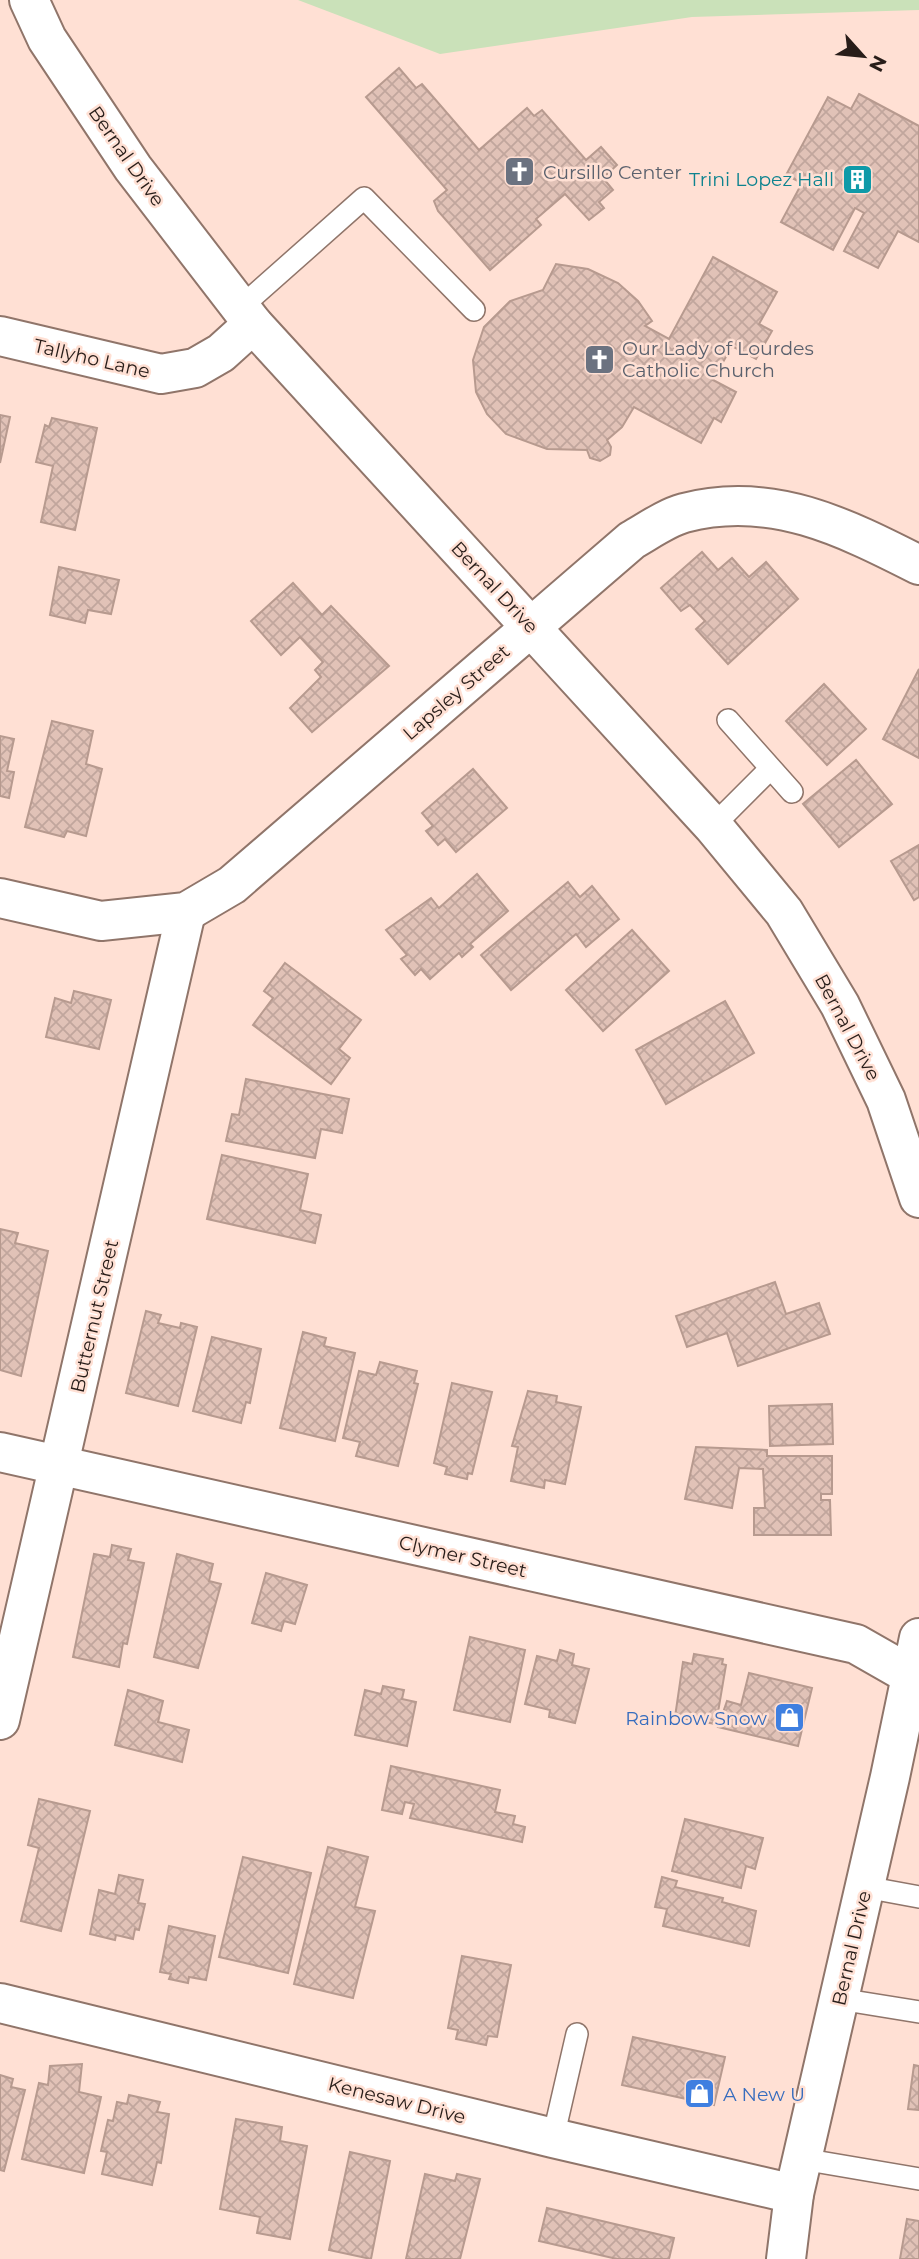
<svg xmlns="http://www.w3.org/2000/svg" width="919" height="2259" font-family="Montserrat,sans-serif">
	<style>
		.grass { fill: #cae1b9 }
		.building { fill: url(#building-cross-hatch); stroke: #b79a8f; stroke-width: 2 }
		.lines { fill: none; stroke-linecap: round; stroke-linejoin: round }
		.service-casing { stroke: #90756a; stroke-width: 24 }
		.minor-casing { stroke: #90756a; stroke-width: 42 }
		.tertiary-casing { stroke: #90756a; stroke-width: 42 }
		.service { stroke: #fff; stroke-width: 21 }
		.minor { stroke: #fff; stroke-width: 38 }
		.tertiary { stroke: #fff; stroke-width: 38 }
		.labels { text-anchor: middle; stroke-width: 5; stroke-linejoin: round; paint-order: stroke }
		.street-label { font-size: 19px; fill: #281d19; stroke: #ffe0d4 }
		.worship-label { font-size: 19px; fill: #5b616d; stroke: #ffe0d4; text-anchor: start }
		.culture-label { font-size: 19px; fill: #0d838f; stroke: #ffe0d4; text-anchor: end }
		.shop-label { font-size: 19px; fill: #366cbe; stroke: #ffe0d4; text-anchor: end }
	</style>
	<defs>
		<pattern id="building-cross-hatch" width="8" height="8" patternUnits="userSpaceOnUse" patternTransform="scale(1.75)"><rect width="8" height="8" fill="#e1c2b7"/><path d="M0 0l8 8M0 8l8-8" fill="none" stroke="#c1a69d"/></pattern>
	</defs>
	<rect width="100%" height="100%" fill="#ffe0d4"/>
	<path class="grass" d="M298 0H919V10L692 17 440 54Z"/>
	<g class="building">
		<path d="M399 68 416 88 422 84 479 150 527 108 534 116 542 110 586 160 601 147 617 165 603 178 613 190 599 202 604 208 589 220 565 194 536 219 541 225 490 270 438 211 434 201 447 190 366 97Z"/>
		<path d="M859 94 919 126V242L898 231 878 268 844 251 864 213 855 208 833 250 781 222 802 183 786 175 828 97 851 109Z"/>
		<path d="M713 257 777 292 759 324 772 331 756 359 732 346 713 380 736 392 721 422 714 418 701 443 634 407 622 427 607 440 611 447 610 455 600 461 590 458 587 450 547 449 506 434 487 414 476 392 473 360 484 327 510 301 543 290 556 264 588 269 618 283 638 301 652 321 645 326 669 339Z"/>
		<path d="M0 415 10 417 0 463Z"/>
		<path d="M52 418 97 428 75 530 41 522 53 466 36 462 45 425 49 427Z"/>
		<path d="M702 552 718 570 732 558 749 577 766 562 798 599 728 664 696 629 705 621 690 605 681 611 661 588Z"/>
		<path d="M59 567 119 580 111 614 88 610 85 623 50 615Z"/>
		<path d="M293 583 322 615 331 606 389 666 312 732 290 708 321 677 315 670 323 662 300 637 281 655 251 621Z"/>
		<path d="M919 669V758L883 739Z"/>
		<path d="M824 684 866 729 827 765 786 721Z"/>
		<path d="M52 721 93 731 86 764 102 769 86 836 67 831 64 837 25 827Z"/>
		<path d="M0 736 14 739 7 771 14 772 9 798 0 796Z"/>
		<path d="M856 760 892 804 839 847 803 804Z"/>
		<path d="M473 769 507 808 456 852 445 839 438 845 426 831 433 826 422 813Z"/>
		<path d="M919 845V897L914 900 891 861Z"/>
		<path d="M477 874 508 911 470 944 473 947 462 957 459 953 430 979 421 969 415 975 401 959 407 955 386 930 431 898 439 908Z"/>
		<path d="M568 882 580 897 592 886 619 919 586 947 576 934 511 990 481 955Z"/>
		<path d="M632 930 669 971 603 1031 566 990Z"/>
		<path d="M285 963 361 1020 339 1049 350 1058 331 1084 253 1025 273 998 264 991Z"/>
		<path d="M74 991 111 1000 99 1049 46 1037 55 998 71 1003Z"/>
		<path d="M725 1001 754 1053 666 1104 636 1050Z"/>
		<path d="M246 1079 349 1099 342 1133 321 1129 315 1158 226 1141 232 1114 239 1115Z"/>
		<path d="M222 1155 308 1174 300 1210 321 1215 315 1243 207 1219Z"/>
		<path d="M0 1229 18 1233 15 1243 48 1251 21 1376 0 1370Z"/>
		<path d="M775 1282 786 1314 819 1303 830 1334 738 1366 727 1333 687 1347 676 1316Z"/>
		<path d="M146 1311 161 1315 158 1323 180 1328 181 1323 197 1327 178 1406 126 1393Z"/>
		<path d="M303 1332 326 1338 324 1346 355 1353 335 1441 280 1428Z"/>
		<path d="M212 1337 261 1349 250 1403 246 1402 241 1423 193 1411Z"/>
		<path d="M380 1362 417 1371 414 1383 418 1384 398 1466 356 1456 360 1442 343 1438 359 1371 376 1375Z"/>
		<path d="M452 1383 492 1392 472 1474 468 1473 467 1479 445 1474 447 1467 434 1463Z"/>
		<path d="M528 1391 557 1396 556 1402 581 1407 565 1484 545 1480 544 1488 511 1481 518 1447 512 1446Z"/>
		<path d="M832 1404 833 1444 770 1446 769 1406Z"/>
		<path d="M696 1447 767 1450V1456H832V1494H821V1500H830L831 1535H754V1508H765L763 1469 739 1468 732 1508 685 1499Z"/>
		<path d="M112 1545 131 1549 128 1560 144 1563 127 1644 123 1643 119 1667 73 1657 94 1554 110 1557Z"/>
		<path d="M177 1554 213 1564 209 1581 221 1584 198 1668 154 1657Z"/>
		<path d="M266 1573 307 1585 295 1624 284 1621 281 1631 252 1623Z"/>
		<path d="M470 1637 525 1650 510 1722 454 1710Z"/>
		<path d="M560 1650 574 1654 572 1665 589 1669 575 1723 549 1717 550 1710 525 1704 537 1656 557 1661Z"/>
		<path d="M694 1654 723 1659 722 1664 726 1665 716 1724 675 1717 683 1662 692 1664Z"/>
		<path d="M749 1673 812 1688 798 1746 718 1727 727 1701 741 1705Z"/>
		<path d="M383 1686 404 1690 402 1699 416 1702 407 1746 355 1735 365 1690 381 1694Z"/>
		<path d="M128 1690 163 1701 158 1722 189 1730 182 1762 115 1745Z"/>
		<path d="M391 1766 500 1790 495 1812 515 1816 513 1824 525 1827 522 1842 410 1818 414 1804 405 1802 402 1814 382 1810Z"/>
		<path d="M39 1799 90 1811 61 1931 21 1921 39 1848 28 1845Z"/>
		<path d="M685 1819 763 1838 755 1869 746 1866 741 1888 672 1871Z"/>
		<path d="M328 1847 368 1857 355 1907 375 1911 353 1998 294 1984Z"/>
		<path d="M243 1857 311 1873 288 1973 219 1957Z"/>
		<path d="M119 1875 143 1880 138 1903 145 1904 139 1930 135 1929 133 1939 116 1935 115 1940 90 1934 99 1890 115 1894Z"/>
		<path d="M662 1877 677 1881 675 1887 723 1898 722 1902 756 1911 749 1946 663 1926 667 1909 655 1907Z"/>
		<path d="M169 1926 215 1936 206 1980 189 1977 188 1983 169 1979 171 1974 160 1972Z"/>
		<path d="M462 1956 511 1965 497 2037 488 2036 486 2045 456 2039 458 2030 448 2028Z"/>
		<path d="M633 2037 725 2057 714 2105 622 2085Z"/>
		<path d="M82 2064 79 2092 101 2097 84 2173 22 2159 39 2083 48 2085 50 2066Z"/>
		<path d="M914 2065 919 2066V2110L908 2109Z"/>
		<path d="M0 2075 13 2079 11 2087 25 2090 4 2171 0 2170Z"/>
		<path d="M129 2095 160 2102 157 2112 169 2114 161 2163 157 2162 152 2185 102 2174 107 2152 101 2151 108 2120 113 2121 117 2102 127 2104Z"/>
		<path d="M236 2119 282 2127 280 2141 307 2146 290 2239 257 2233 260 2217 220 2209Z"/>
		<path d="M350 2152 390 2161 371 2259 329 2250Z"/>
		<path d="M425 2174 455 2181 457 2174 480 2179 460 2259H406Z"/>
		<path d="M547 2208 674 2238 669 2259H617L539 2241Z"/>
		<path d="M907 2219 919 2221V2259H900Z"/>
	</g>
	<g class="lines">
		<defs>
			<g id="service">
				<path d="M240 308 364 198 474 310"/>
				<path d="M728 720 792 792"/>
				<path d="M713 826 770 769"/>
				<path d="M865 1887 919 1897"/>
				<path d="M839 1999 919 2012"/>
				<path d="M553 2138 577 2034"/>
				<path d="M802 2159 919 2179"/>
			</g>
			<g id="minor">
				<path d="M0 336 161 374 195 368 221 353 253 324"/>
				<path d="M0 898 101 921 186 912 232 885 632 540C648 531 666 518 684 513 771 490 844 527 919 565"/>
				<path d="M0 1452 856 1644 919 1680"/>
				<path d="M0 1720 186 912"/>
				<path d="M0 2003 553 2138 794 2194"/>
			</g>
			<g id="tertiary">
				<path d="M29 0 47 39 133 168 253 324 713 826 784 912 840 1005 886 1100 919 1198"/>
				<path d="M786 2259 794 2194 890 1777 919 1638"/>
			</g>
		</defs>
		<use href="#service" class="service-casing"/>
		<use href="#minor" class="minor-casing"/>
		<use href="#tertiary" class="tertiary-casing"/>
		<use href="#service" class="service"/>
		<use href="#minor" class="minor"/>
		<use href="#tertiary" class="tertiary"/>
	</g>
	<defs>
		<symbol id="church-square" viewBox="-11 -11 22 22"><rect x="-9" y="-9" width="18" height="18" rx="4" fill="#6b7280" stroke="#ffe0d4"/><path d="M-1.2-6h2.4v3.5h3.3v2.4h-3.3V6h-2.4V-.1h-3.3v-2.4h3.3Z" fill="#fff"/></symbol>
		<symbol id="building-square" viewBox="-11 -11 22 22"><rect x="-9" y="-9" width="18" height="18" rx="4" fill="#0f9aa8" stroke="#ffe0d4"/><path d="M-4-6H4V6H1V3H-1V6H-4ZM-2.5-4.3h1.7v1.8h-1.7ZM.8-4.3h1.7v1.8H.8ZM-2.5-1h1.7V.8h-1.7ZM.8-1h1.7V.8H.8Z" fill="#fff"/></symbol>
		<symbol id="shop-square" viewBox="-11 -11 22 22"><rect x="-9" y="-9" width="18" height="18" rx="4" fill="#3f7fe0" stroke="#ffe0d4"/><path d="M-5-2.5h2.3a2.7 3.5 0 0 1 5.4 0H5L5.5 6h-11ZM-1.5-2.5h3a1.5 2.3 0 0 0-3 0Z" fill="#fff"/></symbol>
	</defs>
	<g fill-rule="evenodd">
		<use href="#church-square" x="502" y="154" width="35" height="35"/>
		<use href="#building-square" x="840" y="162" width="35" height="35"/>
		<use href="#church-square" x="582" y="342" width="35" height="35"/>
		<use href="#shop-square" x="772" y="1700" width="35" height="35"/>
		<use href="#shop-square" x="682" y="2076" width="35" height="35"/>
	</g>
	<g class="labels">
		<g class="street-label">
			<text transform="translate(127 156) rotate(55)" y="7">Bernal Drive</text>
			<text transform="translate(92 358) rotate(13)" y="7">Tallyho Lane</text>
			<text transform="translate(495 587) rotate(47)" y="7">Bernal Drive</text>
			<text transform="translate(456 692) rotate(-41)" y="7">Lapsley Street</text>
			<text transform="translate(848 1027) rotate(62)" y="7">Bernal Drive</text>
			<text transform="translate(94 1316) rotate(-77)" y="7">Butternut Street</text>
			<text transform="translate(463 1556) rotate(13)" y="7">Clymer Street</text>
			<text transform="translate(851 1948) rotate(-77)" y="7">Bernal Drive</text>
			<text transform="translate(397 2100) rotate(14)" y="7">Kenesaw Drive</text>
		</g>
		<g class="worship-label">
			<text x="543" y="179">Cursillo Center</text>
			<text x="622" y="355">Our Lady of Lourdes<tspan x="622" dy="22">Catholic Church</tspan></text>
		</g>
		<g class="culture-label">
			<text x="834" y="186">Trini Lopez Hall</text>
		</g>
		<g class="shop-label">
			<text x="767" y="1725">Rainbow Snow</text>
			<text x="723" y="2101" text-anchor="start">A New U</text>
		</g>
	</g>
	<g transform="translate(863 56) rotate(117)" stroke="#ffe0d4" stroke-width="5" paint-order="stroke">
	<path d="M0-5L12 26L0 18L-12 26Z" fill="#281d19"/>
	<text y="-10" font-size="19" font-weight="bold" text-anchor="middle" fill="#281d19">N</text>
	</g>
</svg>
